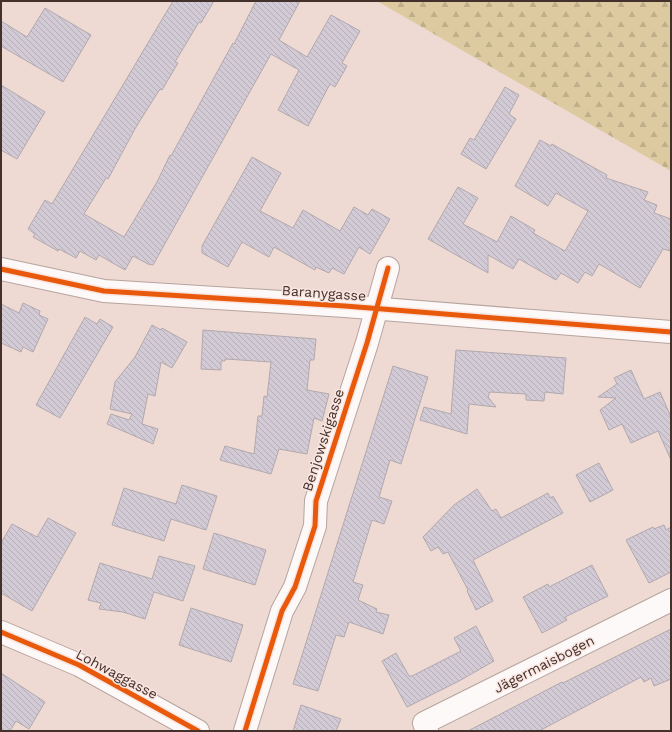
<svg xmlns="http://www.w3.org/2000/svg" width="672" height="732" font-family="'Work Sans',sans-serif">
	<style>
		.forest { fill: url(#forest-firs) }
		.building { fill: url(#building-back-hatch); stroke: #b1a9ad }
		.lines { fill: none; stroke-linecap: round; stroke-linejoin: round }
		.street-casing { stroke: #b6a49f; stroke-width: 24 }
		.street { stroke: #fdf9f8; stroke-width: 22 }
		.cycleway-casing { stroke: #f9e5e0; stroke-width: 8 }
		.cycleway { stroke: #e8590c; stroke-width: 5 }
		.labels { text-anchor: middle; stroke-width: 3; stroke-linejoin: round; paint-order: stroke }
		.street-label { font-size: 14px; fill: #44312c; stroke: #f9e5e0 }
	</style>
	<defs>
		<pattern id="forest-firs" width="22" height="20" patternUnits="userSpaceOnUse"><rect width="22" height="20" fill="#ddcaa0"/><path d="M5 1l3.5 6h-7zM16 11l3.5 6h-7z" fill="#bfae8a"/></pattern>
		<pattern id="building-back-hatch" width="6" height="6" patternUnits="userSpaceOnUse"><rect width="6" height="6" fill="#d2cbd6"/><path d="M-1 5l2 2M0 0l6 6M5-1l2 2" fill="none" stroke="#b6afb8"/></pattern>
	</defs>
	<rect width="100%" height="100%" fill="#efd9d3"/>
	<path class="forest" d="M377 1H671V171Z"/>
	<g class="building">
		<path d="M173 1H214L201 23 199 22 175 62 178 63 162 90 160 89 136 127 108 179 106 178 84 214 124 237 157 182 170 155 171 156 233 43 234 44 256 1H300L279 40 307 57 331 15 360 31 342 63 347 66 335 87 330 84 308 126 278 110 299 70 271 54 153 265 148 264 133 256 125 270 99 255 96 260 80 251 76 258 59 249 58 251 33 237 35 234 28 229 45 200 52 204Z"/>
		<path d="M45 8 91 35 63 82 1 46V21L27 37Z"/>
		<path d="M1 85 45 112 17 159 1 150Z"/>
		<path d="M505 87 519 95 509 114 516 119 486 169 461 154 470 138 474 140Z"/>
		<path d="M540 140 551 146 552 144 607 175 606 178 648 192 644 200 657 205 654 213 671 219V251L663 249 640 288 599 264 592 276 585 272 578 283 561 273 556 280 519 259 513 269 488 255V273L428 239 458 187 478 198 463 224 497 242 511 216 535 230 533 233 565 251 588 211 556 193 548 206 515 186Z"/>
		<path d="M252 157 281 173 260 211 293 228 303 210 340 231 354 207 368 215 372 209 390 219 370 254 359 247 344 274 332 268 329 273 316 267 315 270 274 247 269 257 242 242 228 267 202 253V246Z"/>
		<path d="M23 303 40 311 39 315 48 319 33 352 23 347 21 352 1 343V304L19 313Z"/>
		<path d="M85 317 97 324 100 319 113 327 60 418 36 405Z"/>
		<path d="M152 325 161 330 162 328 187 342 172 368 161 362 155 396 148 394 142 424 158 429 153 444 107 424 111 414 129 420 132 414 110 409 115 382 135 357Z"/>
		<path d="M203 330 316 339 314 360H310L307 390 329 394 322 421 314 418 307 454 279 449 271 474 220 460 225 446 254 454 258 416H262L264 396 267 397 271 362 225 359V361H221V370L201 369Z"/>
		<path d="M456 350 566 358 563 394 545 392 544 401 526 400V394L490 392 488 397 496 407 469 404 467 434 420 420 424 407 451 414Z"/>
		<path d="M393 366 428 377 401 464 390 460 379 497 392 501 384 524 372 520 353 582 363 585 358 600 377 609 376 612 389 615 383 634 349 622 344 637 336 635 318 691 293 684Z"/>
		<path d="M631 370 644 399 660 392 671 417V460L658 431 631 443 622 424 609 430 600 410 616 398 598 397 617 384 614 378Z"/>
		<path d="M599 463 613 490 590 502 576 475Z"/>
		<path d="M182 485 217 496 206 530 171 519 164 541 112 525 124 488 176 504Z"/>
		<path d="M477 489 492 511 496 509 501 518 548 493 550 498 553 496 563 513 473 560 493 601 476 610 467 591 468 590 448 552 443 554 438 547 431 551 423 537 454 505Z"/>
		<path d="M48 518 76 533 32 611 1 593V543L12 524 37 537Z"/>
		<path d="M664 525 666 530 671 527V572L649 583 626 540 653 527 654 529Z"/>
		<path d="M214 533 266 550 255 585 203 569Z"/>
		<path d="M159 556 195 566 183 601 154 592 145 619 123 612 99 609 101 603 88 600 100 563 152 579Z"/>
		<path d="M592 565 608 596 565 617 567 620 542 633 523 597 548 584 549 587Z"/>
		<path d="M191 608 243 625 231 662 179 645Z"/>
		<path d="M476 626 494 661 459 681 407 707 382 661 396 653 409 676H412L461 651 454 638Z"/>
		<path d="M671 629V679L654 686 651 678 644 682 641 677 539 731H468L562 682 563 683Z"/>
		<path d="M1 673 45 702 29 729 16 721 10 731H1Z"/>
		<path d="M301 705 341 719 336 731H293Z"/>
	</g>
	<g class="lines">
		<defs>
			<g id="street">
				<path d="M1 269 104 291 345 306 671 332"/>
				<path d="M1 632 79 665 198 731"/>
				<path d="M245 731 282 611 295 587 315 526 316 501 367 343 388 268"/>
				<path d="M427 731 424 723 671 600"/>
			</g>
		</defs>
		<use href="#street" class="street-casing"/>
		<use href="#street" class="street"/>
		<defs>
			<g id="cycleway">
				<path d="M1 269 104 291 345 306 671 332"/>
				<path d="M1 632 79 665 198 731"/>
				<path d="M245 731 282 611 295 587 315 526 316 501 367 343 388 268"/>
			</g>
		</defs>
		<use href="#cycleway" class="cycleway-casing"/>
		<use href="#cycleway" class="cycleway"/>
	</g>
	<g class="labels">
		<g class="street-label">
			<text transform="translate(324 293) rotate(4)" y="5">Baranygasse</text>
			<text transform="translate(323 440) rotate(-72)" y="5">Benjowskigasse</text>
			<text transform="translate(544 664) rotate(-27)" y="5">Jägermaisbogen</text>
			<text transform="translate(117 674) rotate(28)" y="5">Lohwaggasse</text>
		</g>
	</g>
	<rect width="672" height="732" fill="none" stroke="#44312c" stroke-width="4"/>
</svg>
